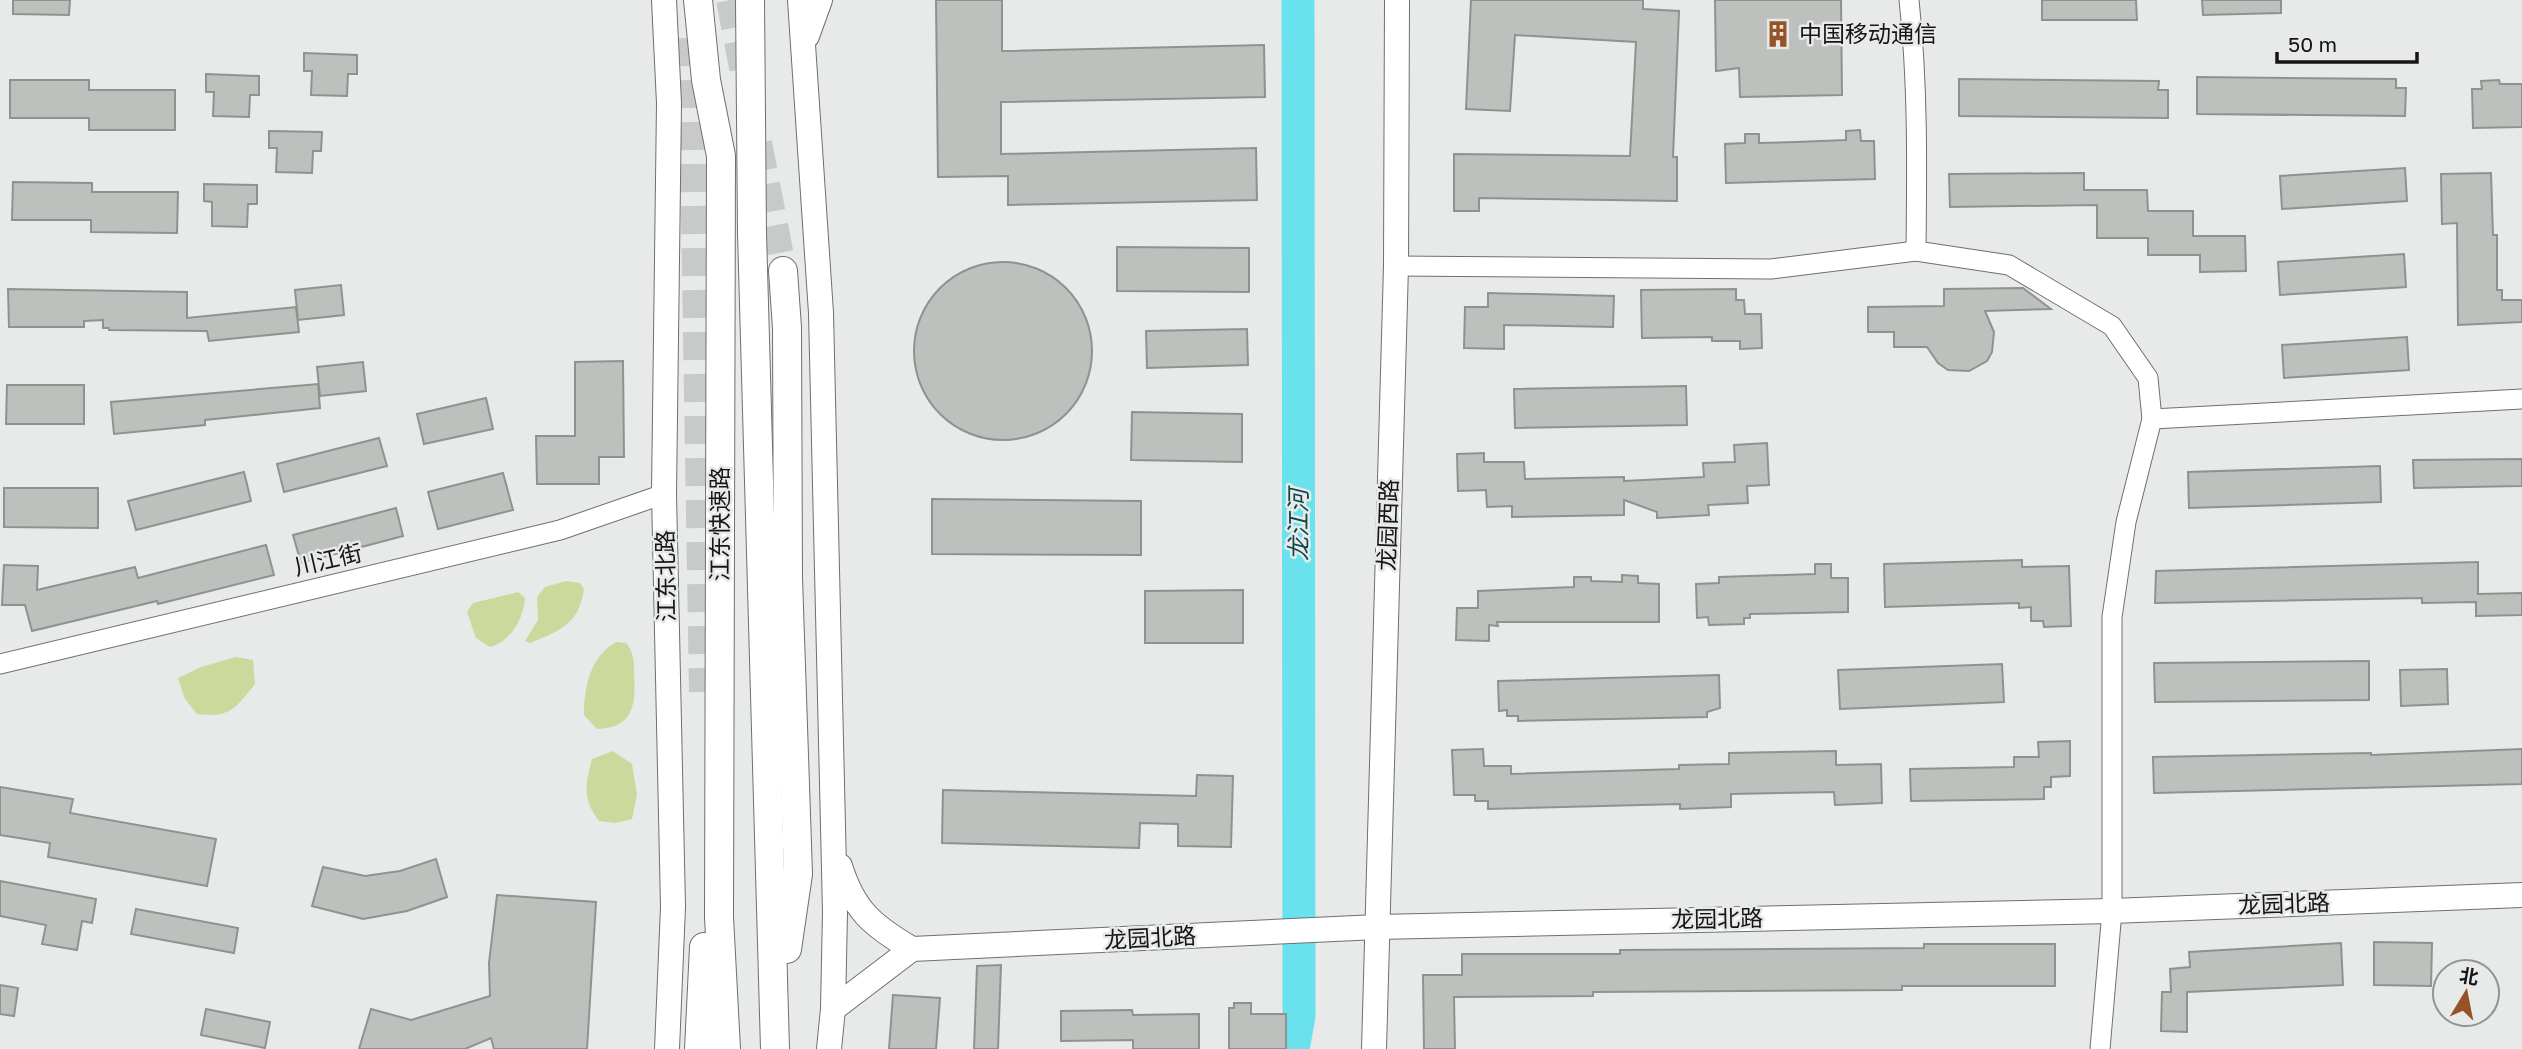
<svg xmlns="http://www.w3.org/2000/svg" width="2522" height="1049" font-family="'Golos Text','Noto Sans SC',sans-serif">
	<style>
		.green { fill: #cdd89c }
		.lines { fill: none; stroke-linecap: round; stroke-linejoin: round }
		.river { stroke: #6ae2ee; stroke-width: 33 }
		.building { fill: #bec0bd; stroke: #90928f; stroke-width: 2 }
		.highway-tunnel { stroke: #c7cac8; stroke-width: 28; stroke-dasharray: 28 14; stroke-linecap: butt }
		.minor-casing { stroke: #6d706f; stroke-width: 21 }
		.major-casing { stroke: #6d706f; stroke-width: 26 }
		.highway-casing { stroke: #6d706f; stroke-width: 30 }
		.minor { stroke: #fff; stroke-width: 19 }
		.major { stroke: #fff; stroke-width: 24 }
		.highway { stroke: #fff; stroke-width: 28 }
		.labels { text-anchor: middle; stroke-width: 5; stroke-linejoin: round; paint-order: stroke }
		.poi-label { font-size: 23px; fill: #141514; stroke: #e7eae8; text-anchor: start }
		.street-label { font-size: 23px; fill: #141514; stroke: #e7eae8 }
		.water-label { font-size: 24px; font-style: italic; fill: #0c444a; stroke: #e7eae8 }
	</style>
	<rect width="100%" height="100%" fill="#e7eae8"/>
	<g class="green">
		<path d="M566 581 580 583 584 589C579 624 561 630 530 643L525 641 538 620 537 597 545 587Z"/>
		<path d="M518 592 525 598C524 617 511 642 490 647L476 638 467 612 473 603Z"/>
		<path d="M616 642 626 643C634 653 634 661 634 674 636 704 634 728 597 729L584 715C584 687 590 657 616 642Z"/>
		<path d="M236 657 253 660 255 684C235 709 230 718 197 714L185 699 178 678 201 667Z"/>
		<path d="M613 751 632 764 637 795 632 819 615 823 599 821C582 799 585 785 592 759Z"/>
	</g>
	<g class="lines">
		<path class="river" d="M1293 1049 1299 1016 1298 0"/>
	</g>
	<g class="building">
		<path d="M13 0H70L69 15 13 14Z"/>
		<path d="M936 0H1002V51L1264 45 1265 97 1001 102V154L1256 148 1257 200 1008 205V176L938 177Z"/>
		<path d="M1471 0H1643V9L1679 11 1673 157H1677V201L1479 198V211H1454V154L1630 156 1636 42 1515 35 1510 111 1466 109Z"/>
		<path d="M1715 0H1841L1842 95 1740 97 1739 68 1716 71Z"/>
		<path d="M2042 0H2136L2137 20H2042Z"/>
		<path d="M2202 0H2281V13L2203 15Z"/>
		<path d="M304 53 357 55V74H348L347 96 311 95 312 71H304Z"/>
		<path d="M206 74 259 76V95H250L249 117 213 116 214 92H206Z"/>
		<path d="M2197 77 2396 79V88H2406L2405 116 2197 114Z"/>
		<path d="M1959 79 2159 81 2158 90H2168V118L1959 116Z"/>
		<path d="M10 80H89V90H175V130H89V118H10Z"/>
		<path d="M2499 80 2500 84H2522V127L2473 128 2472 89H2482L2481 81Z"/>
		<path d="M1860 130 1861 141H1874L1875 179 1726 183 1725 144 1745 143V134H1759V143L1796 142 1846 140V131Z"/>
		<path d="M269 131 322 132 321 151H313L312 173 276 172 277 148H269Z"/>
		<path d="M2405 168 2407 201 2282 209 2280 176Z"/>
		<path d="M2084 173V190H2147L2148 211H2193V236H2245L2246 271 2200 272V255H2148V238H2097V205L1950 207 1949 174Z"/>
		<path d="M2491 173 2493 235H2497V290H2502V300H2522V322L2458 325 2457 223 2442 224 2441 174Z"/>
		<path d="M13 182 92 183V192H178L177 233 91 232V220H12Z"/>
		<path d="M204 184 257 185V204H248L247 227 212 226V202L204 201Z"/>
		<path d="M1117 247 1249 248V292L1117 291Z"/>
		<path d="M2404 254 2406 287 2280 295 2278 262Z"/>
		<circle cx="1003" cy="351" r="89"/>
		<path d="M341 285 344 315 298 320 295 290Z"/>
		<path d="M2023 288 2051 309 1985 311 1994 332 1992 352 1987 361 1969 371 1948 370 1938 363 1927 347H1894V332H1868V307L1944 306V289Z"/>
		<path d="M8 289 187 292V318L296 307 299 332 209 341 207 331 109 330V328H103V320L84 321V327H9Z"/>
		<path d="M1736 289V300H1744L1745 314H1761L1762 348 1740 349V341H1712V337L1642 338 1641 290Z"/>
		<path d="M1488 293 1614 296 1613 327 1504 325V349L1464 348 1465 307H1488Z"/>
		<path d="M1247 329 1248 365 1147 368 1146 331Z"/>
		<path d="M2407 337 2409 370 2284 378 2282 345Z"/>
		<path d="M623 361 624 457H599V484H537L536 436H575V362Z"/>
		<path d="M363 362 366 391 320 396 317 367Z"/>
		<path d="M318 384 320 408 205 420V425L114 434 111 402Z"/>
		<path d="M7 385H84V424H6Z"/>
		<path d="M1686 386 1687 425 1515 428 1514 389Z"/>
		<path d="M486 398 493 429 424 444 417 414Z"/>
		<path d="M1132 412 1242 414V462L1131 460Z"/>
		<path d="M379 438 387 466 284 492 277 464Z"/>
		<path d="M1767 443 1769 485 1747 486 1748 503 1708 505 1709 515 1657 518V512L1624 500V515L1512 517V506L1487 507 1486 490 1458 491 1457 454 1484 453V462H1524L1525 479 1624 477V481L1704 477 1703 463 1735 462 1734 445Z"/>
		<path d="M2522 459V486L2414 488 2413 460Z"/>
		<path d="M2380 466 2381 502 2189 508 2188 472Z"/>
		<path d="M244 472 251 501 136 530 128 501Z"/>
		<path d="M503 473 513 510 438 529 428 492Z"/>
		<path d="M4 488H98V528L4 527Z"/>
		<path d="M932 499 1141 501V555L932 554Z"/>
		<path d="M396 508 403 536 301 563 293 535Z"/>
		<path d="M266 545 274 575 158 604 157 601 32 631 25 605H2L4 565 38 566 37 590 135 567 138 578Z"/>
		<path d="M2022 560V567L2069 566 2071 626 2044 627 2043 621H2031V607L2019 608V603L1885 607 1884 564Z"/>
		<path d="M2478 562V594L2522 593V615L2476 616V602L2422 603V598L2155 603 2156 571Z"/>
		<path d="M1815 564H1831V578H1848V612L1750 614V618H1744V624L1709 625 1708 617 1697 618 1696 584 1719 583V577L1815 574Z"/>
		<path d="M1622 575 1638 576V583L1659 584V622H1497L1498 626 1489 625V641L1456 640 1457 608H1478V591L1574 587V577H1591V581L1622 582Z"/>
		<path d="M1243 590V643H1145V591Z"/>
		<path d="M2369 661V700L2155 702 2154 663Z"/>
		<path d="M2002 664 2004 702 1840 709 1838 670Z"/>
		<path d="M2447 669 2448 704 2401 706 2400 670Z"/>
		<path d="M1719 675 1720 708 1707 712V717L1518 721V716H1507V710L1499 711 1498 681Z"/>
		<path d="M2070 741V776L2051 777V787H2044V799L1911 801 1910 769 2014 767V757H2039L2038 742Z"/>
		<path d="M1483 749 1484 766H1511V774L1679 769V765L1729 764V753L1836 751V765L1881 764 1882 803 1835 805 1834 792 1731 794V807L1680 809V804L1488 809V801H1475V795H1454L1452 750Z"/>
		<path d="M2522 749V784L2154 793 2153 757 2371 753V755Z"/>
		<path d="M1197 775 1233 776 1231 847 1178 846V824L1140 823 1139 848 942 843 943 790 1196 796Z"/>
		<path d="M0 787 73 799 70 813 216 839 207 886 48 857 50 843 0 835Z"/>
		<path d="M436 859 447 897 407 911 363 919 312 906 323 867 365 876 400 871Z"/>
		<path d="M0 881 96 899 92 923 82 921 77 950 42 944 46 925 0 916Z"/>
		<path d="M497 895 596 902 587 1049H494L491 1038 465 1049H359L371 1009 411 1020 490 996 489 963Z"/>
		<path d="M136 909 238 928 234 953 131 934Z"/>
		<path d="M2374 942 2432 943 2431 986 2374 985Z"/>
		<path d="M2341 943 2343 985 2187 992V1032L2161 1031 2162 992H2171L2170 969 2190 967 2189 952Z"/>
		<path d="M1924 944H2055V986H1902V990L1593 992V996L1454 997 1455 1049H1424L1423 975H1462V954H1620V950L1924 948Z"/>
		<path d="M1001 965 998 1049H974L977 966Z"/>
		<path d="M0 985 18 988 14 1016 0 1014Z"/>
		<path d="M893 995 940 998 936 1049H889Z"/>
		<path d="M1234 1003H1251V1014H1286V1049H1229V1008H1234Z"/>
		<path d="M206 1009 270 1022 265 1048 201 1035Z"/>
		<path d="M1132 1010 1133 1015 1199 1014V1049H1133V1040L1061 1041V1011Z"/>
	</g>
	<g class="lines">
		<g class="highway-tunnel">
			<path d="M730 0 744 72"/>
			<path d="M692 38 703 692"/>
			<path d="M758 143 783 271"/>
		</g>
		<defs>
			<g id="minor">
				<path d="M1909 0C1918 84 1917 167 1916 251"/>
				<path d="M1396 266 1771 269 1916 251 2009 265 2112 326 2148 378 2152 419 2126 522 2112 617V911L2100 1049"/>
				<path d="M2152 419 2522 399"/>
				<path d="M0 664 560 530 664 494"/>
			</g>
			<g id="major">
				<path d="M664 0 669 103 664 494 673 907 667 1049"/>
				<path d="M800 0 821 313 835 912 833 1009 829 1049"/>
				<path d="M807 36 820 0"/>
				<path d="M840 866C854 911 873 926 912 949"/>
				<path d="M912 949 1377 927 2112 911 2522 895"/>
				<path d="M833 1009 912 949"/>
				<path d="M1374 1049 1396 266 1397 0"/>
			</g>
			<g id="highway">
				<path d="M698 0 706 80 721 156 719 917 726 1049"/>
				<path d="M750 0 752 233 775 1049"/>
				<path d="M783 271 787 328 788 578 798 874 787 949"/>
				<path d="M699 1049 704 947"/>
			</g>
		</defs>
		<use href="#minor" class="minor-casing"/>
		<use href="#major" class="major-casing"/>
		<use href="#highway" class="highway-casing"/>
		<use href="#minor" class="minor"/>
		<use href="#major" class="major"/>
		<use href="#highway" class="highway"/>
	</g>
	<defs>
		<symbol id="building-bare" viewBox="-9 -9 18 18"><path d="M-4-6H4V6H1V3H-1V6H-4ZM-2.5-4.3h1.7v1.8h-1.7ZM.8-4.3h1.7v1.8H.8ZM-2.5-1h1.7V.8h-1.7ZM.8-1h1.7V.8H.8Z" fill="#975326" stroke="#e7eae8" stroke-width="2.5" paint-order="stroke"/></symbol>
	</defs>
	<g fill-rule="evenodd">
		<use href="#building-bare" x="1759" y="15" width="38" height="38"/>
	</g>
	<g class="labels">
		<g class="poi-label">
			<text x="1799" y="42">中国移动通信</text>
		</g>
		<g class="street-label">
			<text transform="translate(720 524) rotate(-90)" y="8">江东快速路</text>
			<text transform="translate(1388 525) rotate(-88)" y="8">龙园西路</text>
			<text transform="translate(328 560) rotate(-13)" y="8">川江街</text>
			<text transform="translate(666 576) rotate(-91)" y="8">江东北路</text>
			<text transform="translate(2284 904) rotate(-2)" y="8">龙园北路</text>
			<text transform="translate(1717 919) rotate(-1)" y="8">龙园北路</text>
			<text transform="translate(1150 938) rotate(-3)" y="8">龙园北路</text>
		</g>
		<g class="water-label">
			<text transform="translate(1299 525) rotate(-90)" y="8">龙江河</text>
		</g>
	</g>
	<g transform="translate(2466 993) rotate(10)"><circle r="33" fill="#e7eae8" stroke="#939593" stroke-width="2"/>
	<path d="M0-5L12 26L0 18L-12 26Z" fill="#975326"/>
	<text y="-10" font-size="19" font-weight="bold" text-anchor="middle" fill="#141514">北</text>
	</g>
	<path d="M2277 52v10h140v-10" fill="none" stroke="#141514" stroke-width="3.5"/>
	<text x="2288" y="52" font-size="21" fill="#141514" stroke="#e7eae8" stroke-width="5" paint-order="stroke">50 m</text>
</svg>
